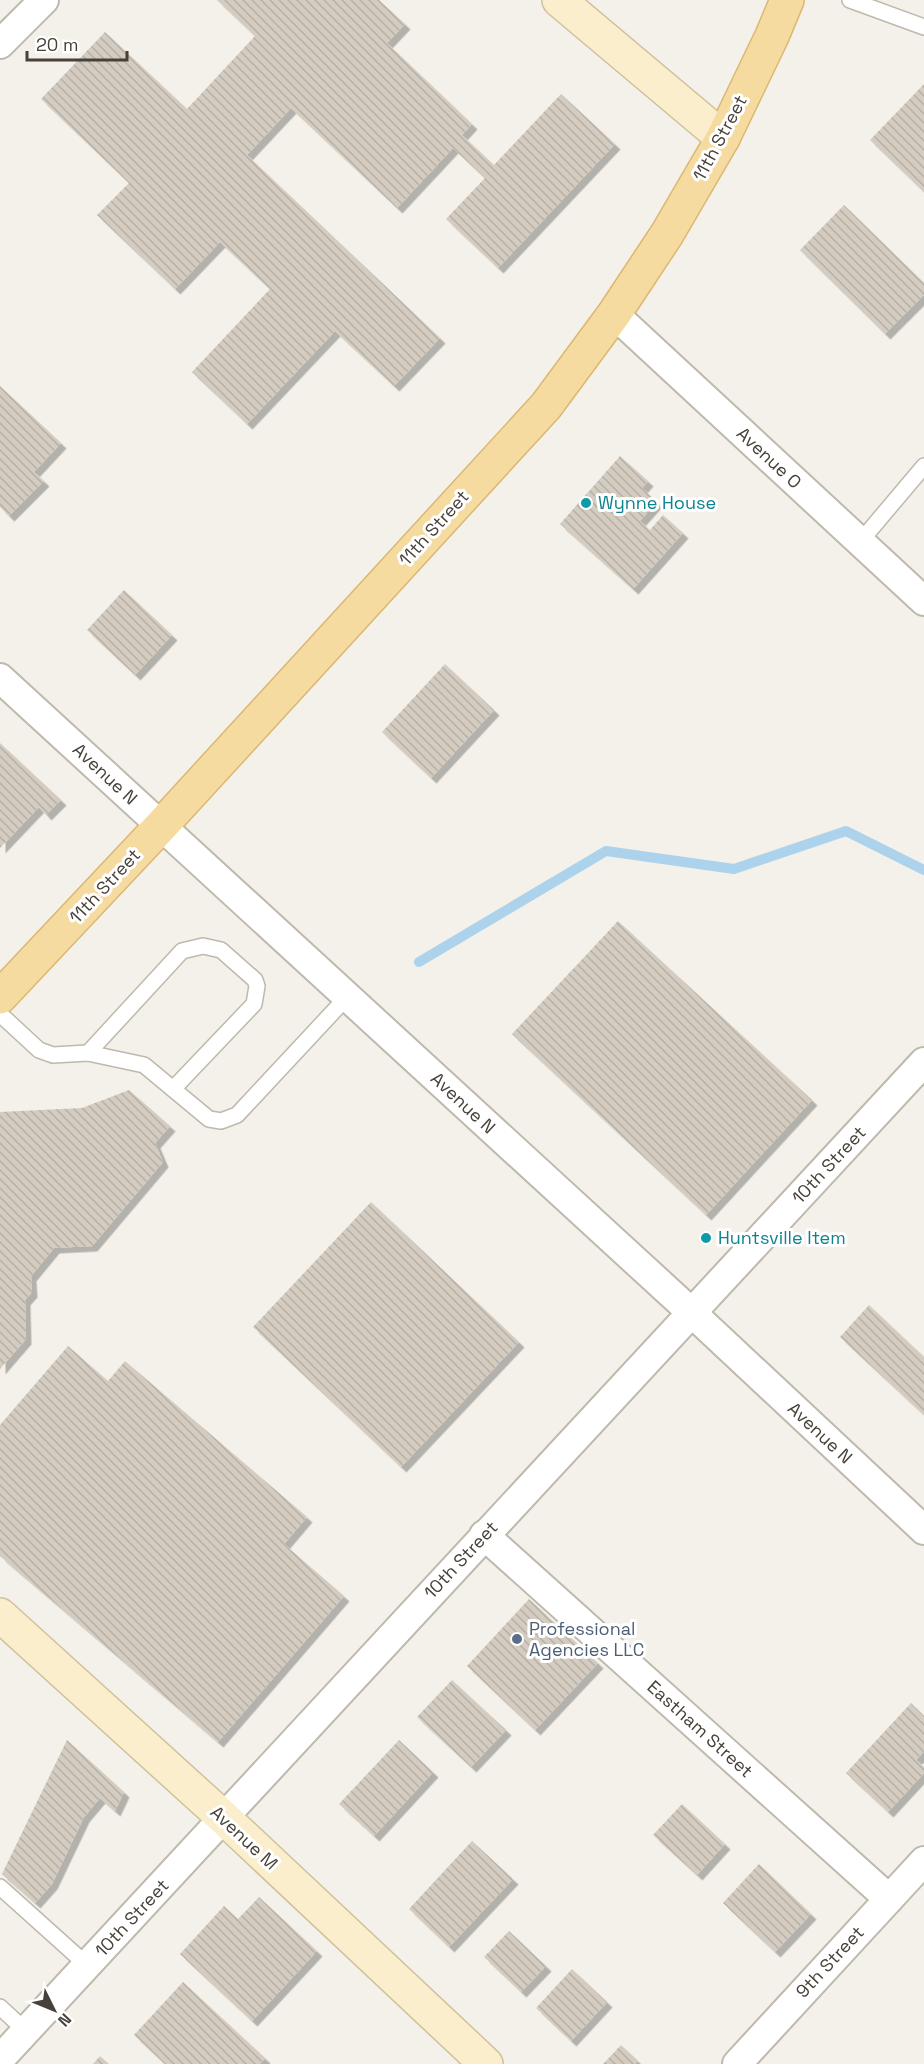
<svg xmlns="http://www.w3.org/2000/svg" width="924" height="2064" font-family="'Space Grotesk',sans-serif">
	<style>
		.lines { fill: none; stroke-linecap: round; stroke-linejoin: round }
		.stream { stroke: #acd3eb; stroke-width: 10 }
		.building { fill: url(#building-back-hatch); filter: url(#shadow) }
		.lane-casing { stroke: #bfb8ad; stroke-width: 18 }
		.street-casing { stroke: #bfb8ad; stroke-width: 32 }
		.secondary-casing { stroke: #d0c19d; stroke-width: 36 }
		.primary-casing { stroke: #dbb871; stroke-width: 36 }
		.lane { stroke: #fff; stroke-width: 15 }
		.street { stroke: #fff; stroke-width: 28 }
		.secondary { stroke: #faeecd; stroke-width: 33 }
		.primary { stroke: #f6dba1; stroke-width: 33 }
		.culture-dot { fill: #0f9aa8; stroke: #fff; stroke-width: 2 }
		.service-dot { fill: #5c6f8a; stroke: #fff; stroke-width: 2 }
		.labels { text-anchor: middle; stroke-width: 6; stroke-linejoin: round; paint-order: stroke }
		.street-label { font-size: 18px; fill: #474139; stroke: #fff }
		.culture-label { font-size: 18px; fill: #0d838f; stroke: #fff; text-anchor: start }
		.service-label { font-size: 18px; fill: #4e5e75; stroke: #fff; text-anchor: start }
	</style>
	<defs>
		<pattern id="building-back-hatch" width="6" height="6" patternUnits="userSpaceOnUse" patternTransform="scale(1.5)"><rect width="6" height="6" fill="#d4ccc0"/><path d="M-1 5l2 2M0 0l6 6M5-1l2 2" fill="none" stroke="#b7b0a6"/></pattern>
		<filter id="shadow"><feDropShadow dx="5.5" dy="5.5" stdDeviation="0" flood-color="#0004"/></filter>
	</defs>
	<rect width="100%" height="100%" fill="#f4f1ea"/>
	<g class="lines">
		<path class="stream" d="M419 962 606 851 734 869 846 831 924 870"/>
	</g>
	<g class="building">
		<path d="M217 0H379L405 24 387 43 472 124 462 135 494 165 561 94 615 144 498 268 446 219 485 178 453 148 397 208 291 108 247 155 440 338 394 386 335 331 247 424 192 372 270 289 220 242 175 289 97 215 129 183 41 99 105 32 187 109 255 36Z"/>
		<path d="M924 84V192L870 140Z"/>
		<path d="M844 205 924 283V295L885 334 800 250Z"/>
		<path d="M0 386 61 443 34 472 44 481 9 516 0 507Z"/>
		<path d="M620 456 648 481 642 488 657 502 640 521 650 530 663 515 683 533 633 589 560 524Z"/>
		<path d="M124 590 172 635 135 675 87 630Z"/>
		<path d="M445 664 494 710 431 778 382 732Z"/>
		<path d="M0 743 61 800 46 815 39 807 0 848Z"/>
		<path d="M618 921 812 1100 706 1215 512 1034Z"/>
		<path d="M129 1090 170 1126 155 1143 163 1162 92 1246 54 1248 31 1276 32 1292 25 1300 26 1339 0 1369V1112L82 1108Z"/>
		<path d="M371 1202 519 1342 401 1467 253 1327Z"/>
		<path d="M869 1305 924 1357V1415L840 1337Z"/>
		<path d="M68 1346 108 1381 125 1361 307 1517 284 1544 344 1596 218 1742 0 1556V1425Z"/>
		<path d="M529 1599 598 1663 535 1730 467 1666Z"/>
		<path d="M452 1680 506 1730 471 1767 417 1717Z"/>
		<path d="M911 1703 924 1716V1751L916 1760 924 1767V1773L888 1812 846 1773Z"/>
		<path d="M67 1740 124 1792 115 1811 100 1798 84 1817 52 1884 35 1903 2 1874Z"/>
		<path d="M399 1740 433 1772 374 1836 339 1804Z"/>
		<path d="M682 1804 725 1844 697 1875 653 1835Z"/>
		<path d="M472 1841 513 1879 449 1947 409 1909Z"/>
		<path d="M759 1864 811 1914 775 1952 723 1903Z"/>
		<path d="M259 1897 317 1951 252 2021 180 1954 224 1906 238 1919Z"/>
		<path d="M509 1931 546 1966 521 1992 484 1957Z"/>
		<path d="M572 1969 607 2002 571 2041 536 2008Z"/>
		<path d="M183 1982 265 2058 260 2064H165L134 2035Z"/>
		<path d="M621 2045 638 2061 635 2064H603Z"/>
		<path d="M100 2056 109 2064H93Z"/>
	</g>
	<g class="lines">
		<defs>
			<g id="lane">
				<path d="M850 0 924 27"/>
				<path d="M860 542 924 466"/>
				<path d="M0 1014 39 1050 53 1055 88 1053 144 1065 209 1119 221 1121 237 1115 347 997"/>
				<path d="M88 1053 182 951 203 946 221 950 255 980 257 986 254 1004 173 1089"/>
				<path d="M0 1887 88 1966"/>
				<path d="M0 2007 27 2032"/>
			</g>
			<g id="street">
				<path d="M0 44 44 0"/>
				<path d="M614 314 924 601"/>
				<path d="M0 678 691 1312 924 1530"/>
				<path d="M484 1535 889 1899"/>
				<path d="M0 2059 924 1062"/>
				<path d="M737 2064 924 1861"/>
			</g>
			<g id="secondary">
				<path d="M559 0 723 138"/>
				<path d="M0 1615 225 1819 486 2064"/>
			</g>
			<path id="primary" d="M0 997 161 826 546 406 614 314 667 234 723 138 772 36 787 0"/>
		</defs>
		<use href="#lane" class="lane-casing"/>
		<use href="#street" class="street-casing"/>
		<use href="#secondary" class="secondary-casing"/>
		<use href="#primary" class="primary-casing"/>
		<use href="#lane" class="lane"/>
		<use href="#street" class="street"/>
		<use href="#secondary" class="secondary"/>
		<use href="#primary" class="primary"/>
	</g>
	<g class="culture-dot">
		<circle cx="586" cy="503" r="6"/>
		<circle cx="706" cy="1238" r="6"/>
	</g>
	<circle class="service-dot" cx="517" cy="1639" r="6"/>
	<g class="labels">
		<g class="street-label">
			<text transform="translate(720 138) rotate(-62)" y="6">11th Street</text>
			<text transform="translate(769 458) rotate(43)" y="6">Avenue O</text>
			<text transform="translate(434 528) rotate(-48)" y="6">11th Street</text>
			<text transform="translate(105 774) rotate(43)" y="6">Avenue N</text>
			<text transform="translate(105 886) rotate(-47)" y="6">11th Street</text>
			<text transform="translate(463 1103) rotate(43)" y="6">Avenue N</text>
			<text transform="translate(829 1165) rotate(-47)" y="6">10th Street</text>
			<text transform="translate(820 1433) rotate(43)" y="6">Avenue N</text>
			<text transform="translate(461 1560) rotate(-47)" y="6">10th Street</text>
			<text transform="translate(700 1729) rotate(42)" y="6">Eastham Street</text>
			<text transform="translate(244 1838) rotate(43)" y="6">Avenue M</text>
			<text transform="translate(132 1918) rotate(-47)" y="6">10th Street</text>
			<text transform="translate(830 1962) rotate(-47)" y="6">9th Street</text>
		</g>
		<g class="culture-label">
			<text x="598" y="509">Wynne House</text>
			<text x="718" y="1244">Huntsville Item</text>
		</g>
		<g class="service-label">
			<text x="529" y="1635">Professional<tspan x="529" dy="21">Agencies LLC</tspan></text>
		</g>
	</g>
	<g transform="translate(54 2010) rotate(133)" stroke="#ffffff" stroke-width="4.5" paint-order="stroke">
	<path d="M0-4.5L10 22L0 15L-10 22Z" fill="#474139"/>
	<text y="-9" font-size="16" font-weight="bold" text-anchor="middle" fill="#474139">N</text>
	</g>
	<path d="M27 51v9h100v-9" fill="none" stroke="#474139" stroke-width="3"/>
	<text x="36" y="51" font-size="18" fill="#474139" stroke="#ffffff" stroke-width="4.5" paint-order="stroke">20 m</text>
</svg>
